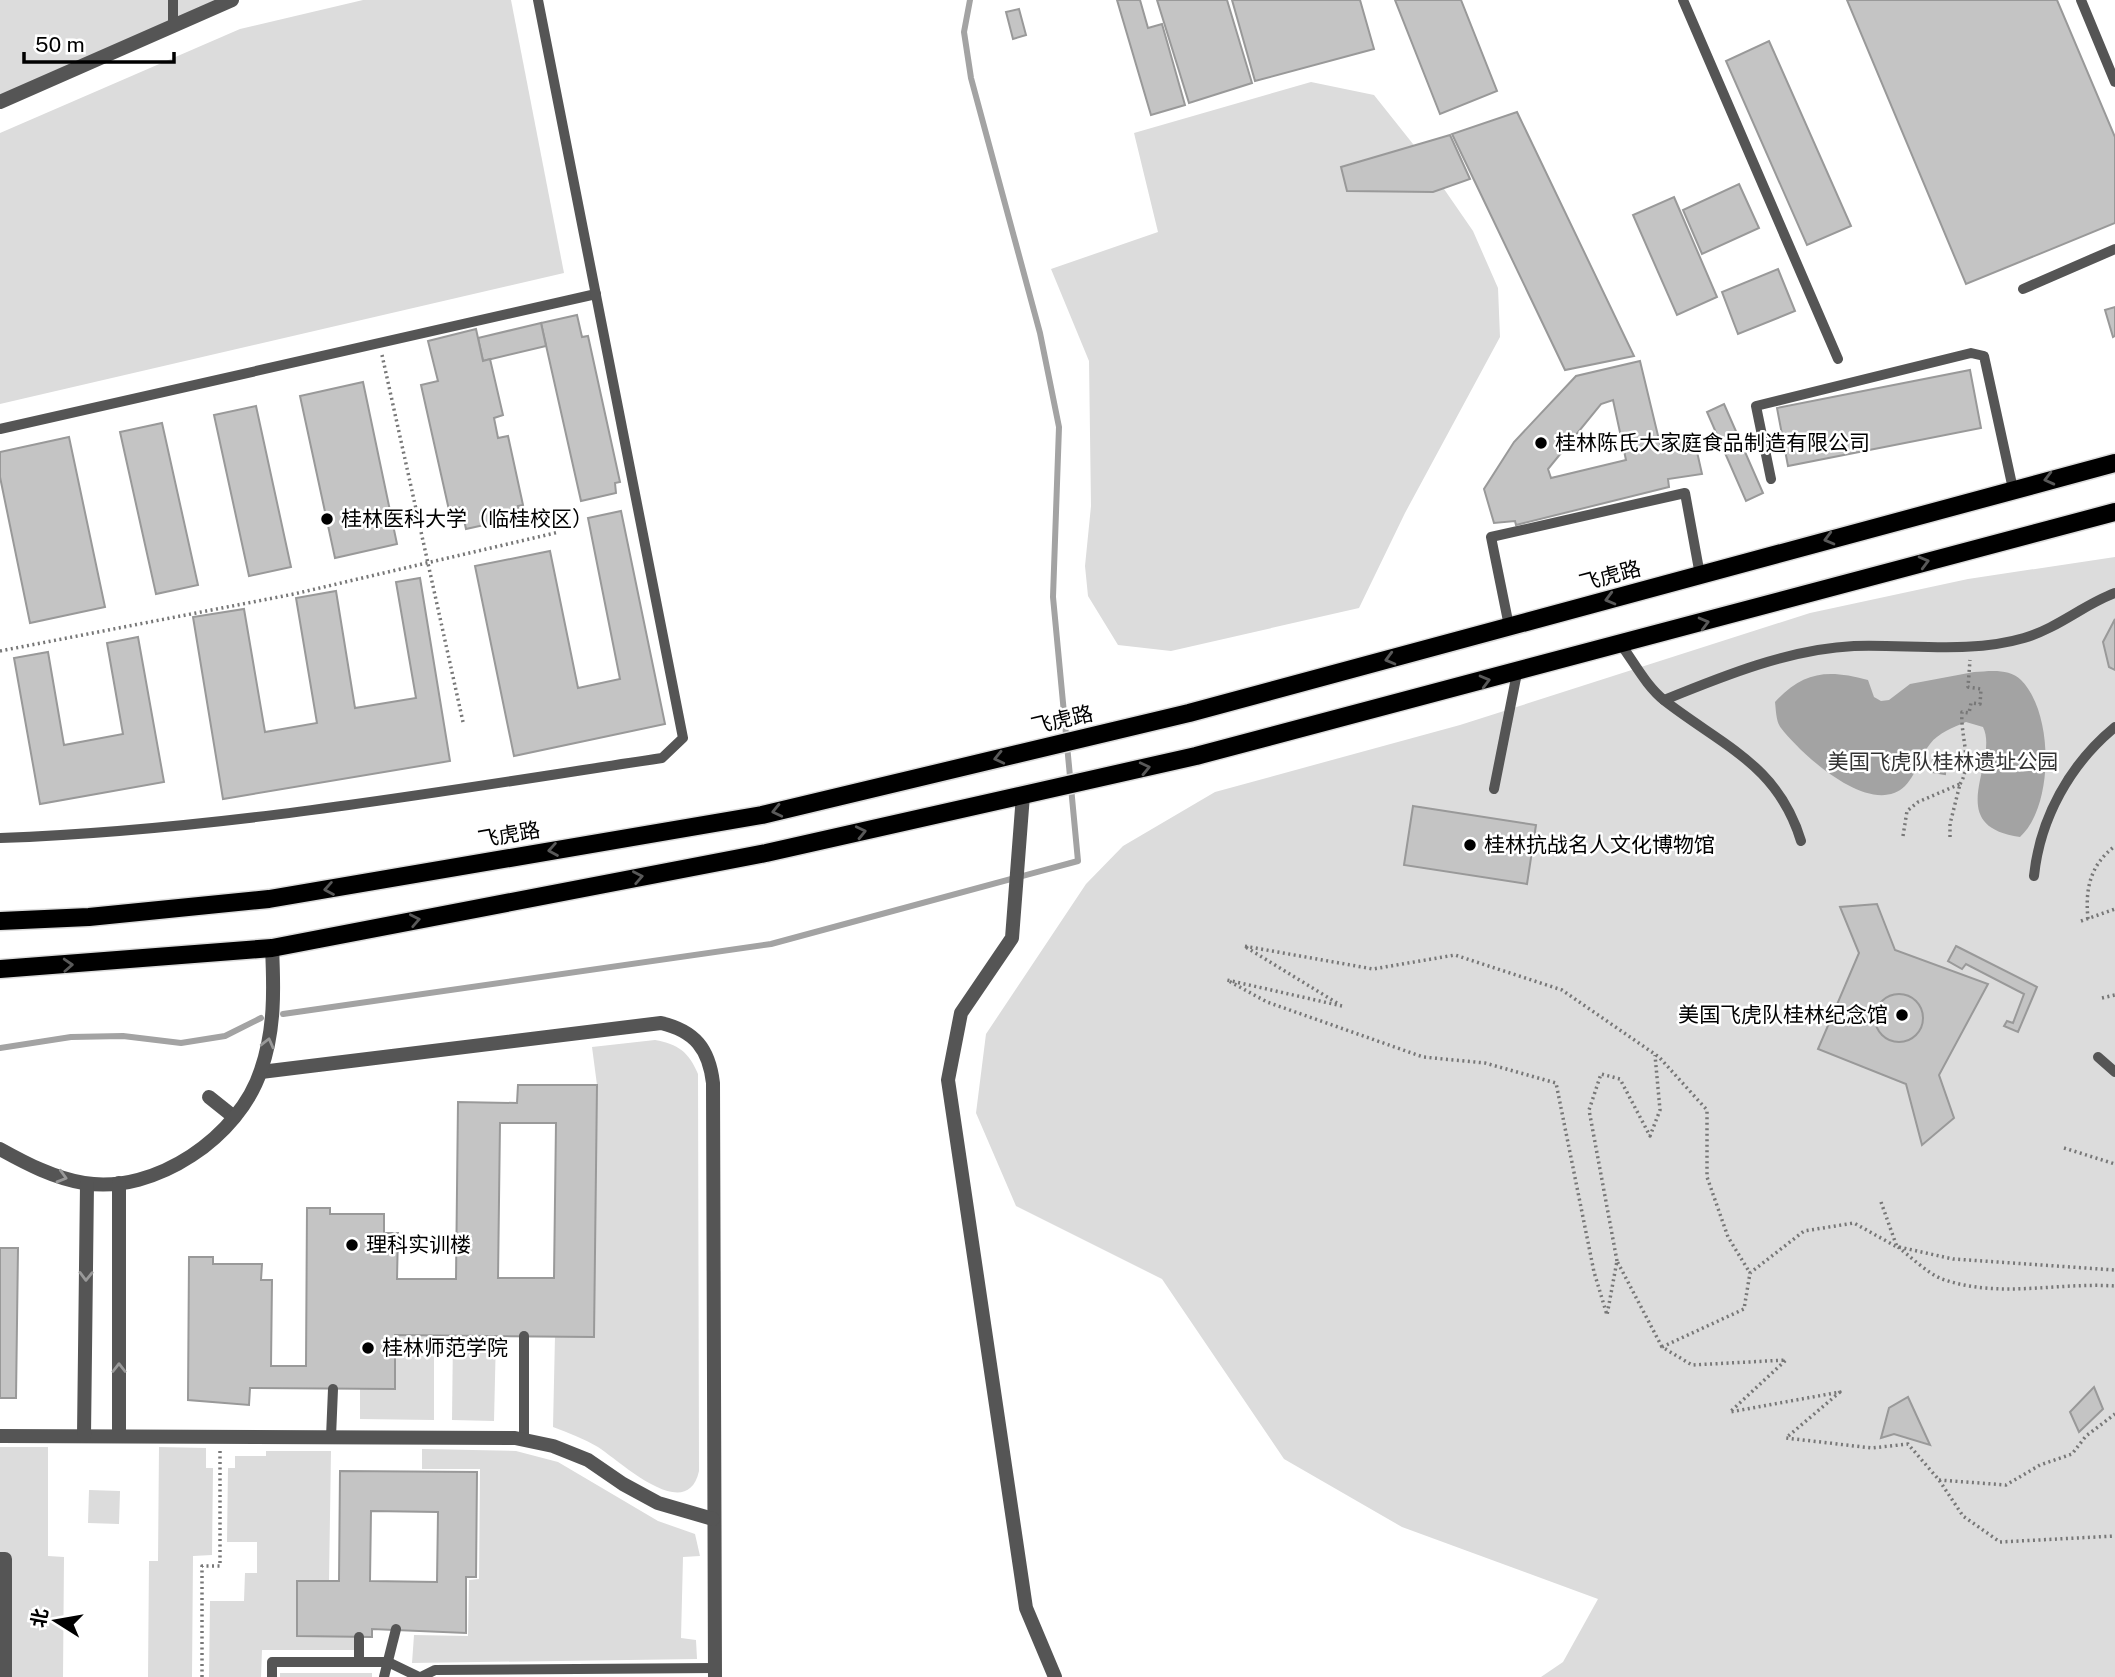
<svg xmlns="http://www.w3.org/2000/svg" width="2115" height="1677" font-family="'Public Sans','Noto Sans SC',sans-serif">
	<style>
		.green { fill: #dcdcdc }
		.water { fill: #a3a3a3 }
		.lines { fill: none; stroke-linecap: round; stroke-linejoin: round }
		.stream { stroke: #a3a3a3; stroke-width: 6 }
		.building { fill: #c4c4c4; stroke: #999; stroke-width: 2; fill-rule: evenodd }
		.primary-casing { stroke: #dbdbdb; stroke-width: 21 }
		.path { stroke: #777; stroke-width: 3.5; stroke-dasharray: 2 3.5; stroke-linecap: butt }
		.service { stroke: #555; stroke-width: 10 }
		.pedestrian { stroke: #555; stroke-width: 14 }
		.minor { stroke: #555; stroke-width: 14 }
		.primary { stroke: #000; stroke-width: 18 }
		.oneway { stroke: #595959 }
		.oneway2 { stroke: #999 }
		.poi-dot { fill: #000; stroke: #fff; stroke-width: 2.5 }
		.labels { text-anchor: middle; stroke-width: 5; stroke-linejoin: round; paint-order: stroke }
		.poi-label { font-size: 21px; fill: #000; stroke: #fff; text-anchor: start }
		.street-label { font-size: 21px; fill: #000; stroke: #fff }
		.park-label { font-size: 21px; fill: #333; stroke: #fff }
	</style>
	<rect width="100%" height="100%" fill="#fff"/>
	<g class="green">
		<path d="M0 0H232L0 102Z"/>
		<path d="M363 0H511L564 273 0 404V133L240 29Z"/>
		<path d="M1311 82 1374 95 1413 144 1473 231 1498 288 1500 337 1405 513 1359 608 1171 651 1118 645 1088 596 1085 566 1091 506 1089 361 1051 269 1158 232 1134 133Z"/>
		<path d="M2115 557V1677H1541L1563 1662 1598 1599 1402 1527 1284 1459 1162 1279 1016 1206 976 1113 986 1034 1086 884 1123 846 1215 792 1460 725 1810 613 1968 579Z"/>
		<path d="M655 1040C678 1044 689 1052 698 1074L699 1471C687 1525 621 1462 598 1447 584 1439 569 1433 553 1427L555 1336 597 1085 592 1047Z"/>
		<path d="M395 1335H434V1420L360 1419V1389H395Z"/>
		<path d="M453 1335 496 1336 494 1421 452 1420Z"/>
		<path d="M0 1447H48V1556L64 1557 63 1677H0Z"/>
		<path d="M159 1447 206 1448V1468H213L212 1555 193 1556 192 1677H148L149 1561H158Z"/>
		<path d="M422 1449 516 1451 558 1462 658 1521 695 1534 700 1556 683 1557 681 1638 696 1640 697 1659 412 1663 414 1635 468 1636 469 1580 479 1579 480 1469H422Z"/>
		<path d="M266 1451H331L329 1581H297V1636L354 1637V1650H262L261 1677H209L210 1601H244L245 1573H257V1542H227L228 1468H235V1456H266Z"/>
		<path d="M89 1490 120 1491 119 1524 88 1523Z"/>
		<rect x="280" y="1673" width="92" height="4"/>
	</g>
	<path class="water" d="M1974 672C1990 671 2009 668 2021 680 2054 713 2054 806 2020 837 1941 826 2000 761 1983 727L1966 722C1954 727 1938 733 1930 744 1920 756 1916 775 1905 786 1871 819 1801 754 1781 728 1776 722 1776 710 1775 702 1803 671 1828 669 1868 680L1874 697 1881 701 1889 700 1910 684Z"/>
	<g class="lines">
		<g class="stream">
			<path d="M283 1014 771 944 1078 861 1053 597 1059 427 1040 333 971 78 964 32 970 0"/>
			<path d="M0 1048 71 1037 123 1036 181 1043 225 1036 261 1018"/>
		</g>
	</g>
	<g class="building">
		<path d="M1117 0H1140L1148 28 1162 24 1185 105 1151 115Z"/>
		<path d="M1157 0H1227L1252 83 1189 103Z"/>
		<path d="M1232 0H1360L1374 49 1255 81Z"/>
		<path d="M1395 0H1461L1497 91 1440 114Z"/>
		<path d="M1847 0H2057L2115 137V223L1966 284Z"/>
		<path d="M1019 9 1026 35 1013 39 1006 12Z"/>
		<path d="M1769 41 1851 226 1807 245 1726 61Z"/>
		<path d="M1517 112 1634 356 1565 370 1452 134Z"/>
		<path d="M1450 135 1470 179 1433 192 1347 191 1341 167Z"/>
		<path d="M1739 184 1759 228 1702 254 1683 210Z"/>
		<path d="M1674 197 1717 297 1677 315 1633 215Z"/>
		<path d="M1778 269 1795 311 1738 334 1722 292Z"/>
		<path d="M2115 307V336L2113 337 2105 310Z"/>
		<path d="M577 315 582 337 588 336 620 482 615 483 616 493 581 501 541 323Z"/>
		<path d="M541 323 546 346 483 361 478 338Z"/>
		<path d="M476 329 483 361 490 359 503 415 494 418 498 438 508 436 523 505 518 506 520 517 466 529 461 507 449 510 421 385 438 381 428 341Z"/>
		<path d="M1640 361 1660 444 1693 434 1702 474 1668 479 1669 487 1516 525 1515 521 1494 523 1484 489 1514 442 1576 376ZM1613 400 1626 460 1551 478 1548 469 1601 404Z"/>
		<path d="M1970 370 1981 428 1788 466 1777 408Z"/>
		<path d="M363 382 397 544 335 558 300 396Z"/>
		<path d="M1724 404 1763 493 1746 501 1707 412Z"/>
		<path d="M256 406 291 567 249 576 214 415Z"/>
		<path d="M162 423 198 585 156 594 120 432Z"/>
		<path d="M69 437 105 607 30 623 0 477V452Z"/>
		<path d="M621 511 665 724 514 756 475 566 550 551 578 688 620 679 588 518Z"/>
		<path d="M420 578 450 761 223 799 193 617 244 609 265 732 317 723 296 598 336 591 355 708 416 698 396 582Z"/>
		<path d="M2115 619V670L2109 667 2103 642Z"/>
		<path d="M138 637 164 782 40 804 14 658 48 652 64 745 123 734 107 643Z"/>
		<path d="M1933 758 1946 760 1945 774 1932 772Z"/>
		<path d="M1413 806 1536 825 1527 884 1404 865Z"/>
		<path d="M1877 904 1895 950 1988 984 1939 1075 1954 1118 1922 1145 1906 1084 1818 1049 1859 953 1840 907Z"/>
		<path d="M1956 946 2037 987 2018 1032 2004 1026 2007 1021 2013 1023 2024 994 1966 964 1962 969 1948 961Z"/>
		<circle cx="1899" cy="1018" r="24"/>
		<path d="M518 1085H597L594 1337 395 1335V1389L250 1388 249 1405 188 1400 189 1257H213V1264H262L261 1280H272L271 1366H306L307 1208H330V1214H384V1233H398L397 1279H456L458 1102 517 1103ZM500 1123H556L554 1278H498Z"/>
		<path d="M0 1248H18L16 1398H0Z"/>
		<path d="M2094 1387 2103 1409 2079 1432 2070 1412Z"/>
		<path d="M1908 1397 1930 1445 1894 1434 1881 1438 1889 1408Z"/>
		<path d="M340 1471 477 1472 476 1577H466V1633L372 1629V1637L297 1636V1581H339ZM371 1511 438 1512 437 1582 370 1581Z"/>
	</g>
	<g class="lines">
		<defs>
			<g id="primary">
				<path d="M0 921 89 917 269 899 762 815 1189 713 2115 463"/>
				<path d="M0 969 272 948 766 853 1196 756 2115 512"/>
			</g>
		</defs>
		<use href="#primary" class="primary-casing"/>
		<g class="path">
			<path d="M382 355 463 722"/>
			<path d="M0 651 294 594 559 532"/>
			<path d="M1960 784C1973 764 1960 734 1962 712L1969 713 1971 703 1980 704 1981 689 1968 687 1970 660"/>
			<path d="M1903 836 1907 811 1918 802 1960 784 1950 824V839"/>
			<path d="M2088 919C2085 889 2090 865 2115 846"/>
			<path d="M2081 921 2115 909"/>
			<path d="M2102 998 2115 995"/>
			<path d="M1337 1003 1244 946 1373 969 1455 955 1562 990 1659 1057 1707 1110V1177L1728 1237 1750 1273"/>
			<path d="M1342 1006 1227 980 1267 1002 1423 1057 1485 1063 1556 1083 1594 1272 1607 1315 1617 1261 1662 1347"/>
			<path d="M2064 1148 2115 1164"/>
			<path d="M1881 1202 1897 1247 1854 1223 1804 1231 1750 1273 1744 1309 1662 1347 1692 1365 1786 1360 1730 1412 1840 1392 1786 1438 1872 1448 1908 1444 1939 1480 1963 1516 2000 1542 2115 1536"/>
			<path d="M1898 1247C1911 1257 1927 1273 1942 1279 1999 1299 2057 1282 2115 1286"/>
			<path d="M1899 1247 1953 1259 2115 1270"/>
			<path d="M1617 1261 1589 1110 1601 1074 1620 1079 1650 1136 1660 1110 1655 1055"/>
			<path d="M1939 1480 2006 1485 2040 1465 2072 1454 2086 1436 2115 1414"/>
			<path d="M202 1677V1566H220V1451"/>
		</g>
		<g class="service">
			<path d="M173 0V26"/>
			<path d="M1683 0 1838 359"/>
			<path d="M2081 0 2115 82"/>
			<path d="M2023 289 2115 249"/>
			<path d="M0 429 596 294"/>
			<path d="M1771 479 1756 406 1971 353 1984 356 2013 489"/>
			<path d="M1509 626 1491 537 1685 493 1700 575"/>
			<path d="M1622 646C1635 664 1647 687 1665 701 1723 746 1778 765 1801 841"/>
			<path d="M1664 700C1723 676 1789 649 1854 646 1909 644 1970 654 2024 638 2058 628 2083 605 2115 593"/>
			<path d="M1494 789 1517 673"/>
			<path d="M0 838C223 830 442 791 662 758L683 738 538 0"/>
			<path d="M2034 876C2040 818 2070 764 2115 727"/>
			<path d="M2098 1057 2115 1072"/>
			<path d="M331 1437 333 1389"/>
			<path d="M524 1440V1336"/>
			<path d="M359 1662V1637"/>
			<path d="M272 1677V1662H388L419 1677"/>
			<path d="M384 1677 396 1629"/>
			<path d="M421 1677 435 1670 715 1668"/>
		</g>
		<g class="pedestrian">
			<path d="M209 1097 234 1117"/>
			<path d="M0 1559H5V1677"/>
		</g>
		<g class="minor">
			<path d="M0 102 232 0"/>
			<path d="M1023 795 1012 938 961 1013 948 1080 1026 1608 1055 1677"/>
			<path d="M261 1072 661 1023C695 1031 709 1049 713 1083L715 1677"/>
			<path d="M0 1149C27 1164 54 1178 84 1183 155 1195 240 1136 261 1070 275 1030 274 989 272 948"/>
			<path d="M119 1183V1436"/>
			<path d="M0 1436 515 1438 553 1446 588 1460 623 1484 658 1503 713 1519"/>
			<path d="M84 1436 87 1184"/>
		</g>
		<use href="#primary" class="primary"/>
	</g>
	<defs><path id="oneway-chevron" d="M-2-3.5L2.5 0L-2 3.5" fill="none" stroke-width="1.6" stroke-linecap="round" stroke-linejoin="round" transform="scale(1.75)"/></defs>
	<g class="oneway">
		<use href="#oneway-chevron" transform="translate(2049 479) rotate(166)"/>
		<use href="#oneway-chevron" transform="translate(1829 539) rotate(165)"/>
		<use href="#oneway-chevron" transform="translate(1924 562) rotate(-15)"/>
		<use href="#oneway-chevron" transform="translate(1610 599) rotate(165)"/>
		<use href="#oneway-chevron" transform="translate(1704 623) rotate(-15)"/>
		<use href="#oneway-chevron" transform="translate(1390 659) rotate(165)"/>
		<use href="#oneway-chevron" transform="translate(1485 681) rotate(-15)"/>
		<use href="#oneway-chevron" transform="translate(999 758) rotate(167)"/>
		<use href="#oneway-chevron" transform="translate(1145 768) rotate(-13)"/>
		<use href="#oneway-chevron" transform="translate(777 811) rotate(167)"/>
		<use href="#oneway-chevron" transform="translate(861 832) rotate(-13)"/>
		<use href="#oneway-chevron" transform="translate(553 850) rotate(170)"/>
		<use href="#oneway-chevron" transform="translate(638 877) rotate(-11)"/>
		<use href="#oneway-chevron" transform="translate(329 889) rotate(170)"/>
		<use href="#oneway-chevron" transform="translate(415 920) rotate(-11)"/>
		<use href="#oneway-chevron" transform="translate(68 965) rotate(-3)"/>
	</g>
	<g class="oneway2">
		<use href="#oneway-chevron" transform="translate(268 1043) rotate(-76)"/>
		<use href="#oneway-chevron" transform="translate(62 1177) rotate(16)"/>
		<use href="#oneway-chevron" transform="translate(86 1276) rotate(91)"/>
		<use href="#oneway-chevron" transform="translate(119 1368) rotate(-90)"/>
	</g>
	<g class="poi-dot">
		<circle cx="1541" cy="443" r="7"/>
		<circle cx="327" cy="519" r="7"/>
		<circle cx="1470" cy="845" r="7"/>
		<circle cx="1902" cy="1015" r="7"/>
		<circle cx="352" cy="1245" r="7"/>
		<circle cx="368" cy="1348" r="7"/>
	</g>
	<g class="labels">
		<g class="poi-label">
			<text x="1555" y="450">桂林陈氏大家庭食品制造有限公司</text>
			<text x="341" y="526">桂林医科大学（临桂校区）</text>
			<text x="1484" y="852">桂林抗战名人文化博物馆</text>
			<text x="1888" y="1022" text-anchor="end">美国飞虎队桂林纪念馆</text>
			<text x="366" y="1252">理科实训楼</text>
			<text x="382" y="1355">桂林师范学院</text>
		</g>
		<g class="street-label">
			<text transform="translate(1610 576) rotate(-15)" y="7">飞虎路</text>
			<text transform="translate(1062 720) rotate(-13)" y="7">飞虎路</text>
			<text transform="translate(509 835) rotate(-10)" y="7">飞虎路</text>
		</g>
		<g class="park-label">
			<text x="1943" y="769">美国飞虎队桂林遗址公园</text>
		</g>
	</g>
	<g transform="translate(56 1621) rotate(281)" stroke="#ffffff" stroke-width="5" paint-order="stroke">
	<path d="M0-5L12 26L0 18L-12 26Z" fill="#000000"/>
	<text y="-10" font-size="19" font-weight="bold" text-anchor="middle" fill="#000000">北</text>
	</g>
	<path d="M24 52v10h150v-10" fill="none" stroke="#000000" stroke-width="3.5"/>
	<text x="35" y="52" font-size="21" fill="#000000" stroke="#ffffff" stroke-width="5" paint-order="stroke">50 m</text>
</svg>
